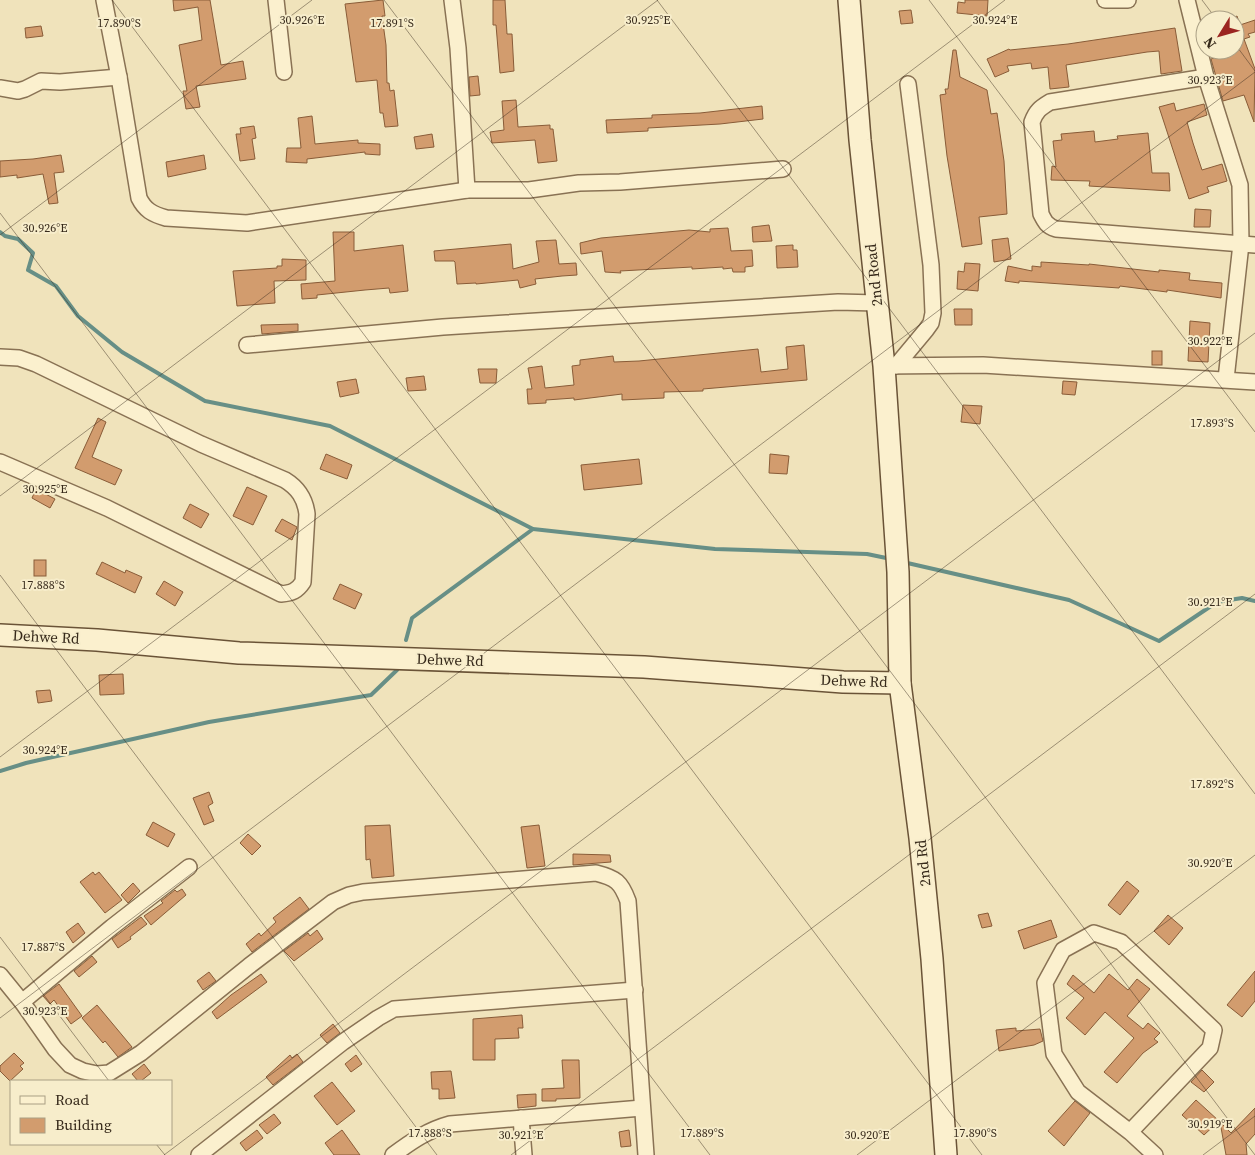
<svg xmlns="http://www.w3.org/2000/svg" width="1255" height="1155" font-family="'Source Serif 4',serif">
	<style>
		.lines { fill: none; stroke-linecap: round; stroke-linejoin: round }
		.stream { stroke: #678f86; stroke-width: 4 }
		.building { fill: #d29c6e; stroke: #895c38 }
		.street-casing { stroke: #897254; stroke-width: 18 }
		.secondary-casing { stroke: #6a5337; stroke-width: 24 }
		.street { stroke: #fbf0ce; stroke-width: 15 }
		.secondary { stroke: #fbf0ce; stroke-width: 21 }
		.ticks { fill: none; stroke: #36291a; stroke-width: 1; stroke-opacity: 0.45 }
		.labels { text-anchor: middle; stroke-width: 4; stroke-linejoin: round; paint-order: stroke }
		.street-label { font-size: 15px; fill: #36291a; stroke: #f7edcb }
		.ticks-label { font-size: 12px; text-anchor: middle; fill: #36291a; stroke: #f7edcb; stroke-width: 4; stroke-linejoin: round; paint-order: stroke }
	</style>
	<rect width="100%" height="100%" fill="#f0e3bb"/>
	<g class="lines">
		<g class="stream">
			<path d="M0 232 5 236 18 239 33 253 28 270 56 286 78 316 122 352 205 401 330 426 533 529 715 549 867 554 891 559"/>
			<path d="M903 562 1069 600 1159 641 1217 602 1242 598 1255 601"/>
			<path d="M406 640 412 618 533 529"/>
			<path d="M0 771 26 763 209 722 371 695 397 670"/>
		</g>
	</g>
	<g class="building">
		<path d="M173 0H210L221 65 243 61 246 79 196 86 200 107 186 109 183 91H187L179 45 202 40 198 7 174 11Z"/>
		<path d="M383 0 385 16H382L386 45 387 83H389L390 91 394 90 398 126 385 127 383 113H380L377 80 356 82 345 4Z"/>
		<path d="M493 0H505L507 34H512L514 71 500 73 496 25H493Z"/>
		<path d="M965 0H988L987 16 957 13 958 2 965 3Z"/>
		<path d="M911 10 913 23 901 24 899 11Z"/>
		<path d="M1237 16 1240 25 1255 20V32L1248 34 1250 37 1244 39 1255 69 1254 122 1244 95 1223 101 1211 59 1235 51V17Z"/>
		<path d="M41 26 43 36 26 38 25 28Z"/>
		<path d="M1175 28 1182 71 1161 74 1159 51 1147 52 1066 65 1069 87 1050 89 1048 67 1032 69 1031 63 1007 66 1009 71 995 77 987 59 1009 49 1010 50 1068 44Z"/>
		<path d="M953 50H956L960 77 987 90 991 114 997 113 1004 161 1007 214 979 217 982 244 962 247 947 156 940 95 946 94 945 89H948Z"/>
		<path d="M478 76 480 95 470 96 469 77Z"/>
		<path d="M516 100 518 127 550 125V129H553L557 161 538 163 535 140 492 143 490 132 504 130 502 101Z"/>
		<path d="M1174 103 1176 111 1204 104 1207 115 1187 122 1193 143 1202 170 1222 164 1227 181 1207 187 1209 192 1189 199 1159 107Z"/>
		<path d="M762 106 763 119 720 124 648 128V131L607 133 606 120 652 118V115L700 113Z"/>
		<path d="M312 116 315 144 358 140V143L380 144V155L365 154V152L307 159V163L286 162 287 148H301L298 118Z"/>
		<path d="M254 126 256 138 252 139 255 159 240 161 236 134H241L240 128Z"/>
		<path d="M1094 131 1095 142 1118 139 1117 136 1148 133 1152 173H1169L1170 191 1089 186 1090 181 1051 180 1052 166 1056 167 1053 141 1062 140 1061 134Z"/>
		<path d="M432 134 434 147 416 149 414 137Z"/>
		<path d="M61 155 64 172 54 173 58 203 49 204 43 174 17 178V175L0 177V161L33 159Z"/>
		<path d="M204 155 206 169 168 177 166 162Z"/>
		<path d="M1195 209 1211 210 1210 227H1194Z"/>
		<path d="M769 225 772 241 753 242 752 227Z"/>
		<path d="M728 228 731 251 752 250 753 266 745 267V272H733L732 268 723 269V267L692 269V267L620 271 621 273 605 272 602 251 581 254 580 243 601 238 689 230 710 232V229Z"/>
		<path d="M333 232H354V251L403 245 408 291 390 293 389 288 365 290 317 295V298L302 299 301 284 335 281Z"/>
		<path d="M1008 238 1011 259 994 262 992 240Z"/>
		<path d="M556 240 559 264 576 263 577 275 562 276 535 279 536 284 520 288 518 280 476 284V283L457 284 455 262 454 261H435L434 251 511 244 513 269 539 262 536 241Z"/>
		<path d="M793 245V250H797L798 267 777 268 776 246Z"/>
		<path d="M282 259 306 260V280L274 281 275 303 237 306 233 271 277 268V266H282Z"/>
		<path d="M1041 262 1089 265V264L1159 272V270L1190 273 1189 280 1222 283 1221 298 1167 290V292L1120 286 1119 288 1019 281V283L1005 281 1008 266 1032 271V266L1041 267Z"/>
		<path d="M965 263 980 264 978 291 957 289 958 271 964 272Z"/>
		<path d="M954 309H972V325H955Z"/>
		<path d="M1190 321 1210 323 1208 362 1188 361Z"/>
		<path d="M298 324V331L262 334 261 325Z"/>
		<path d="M804 345 807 380 703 389V391L664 392V398L622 400V394L574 400V398L546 400V403L528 404 527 389H532L528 368 542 366 545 388 574 385 572 366 580 365V360L613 356 614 362 639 361 758 349 761 372 788 369 786 347Z"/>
		<rect x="1152" y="351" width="10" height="14"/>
		<path d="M478 369H497L496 383H480Z"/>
		<path d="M424 376 426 390 408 391 406 378Z"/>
		<path d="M356 379 359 393 340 397 337 382Z"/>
		<path d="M1063 381 1077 382 1075 395 1062 394Z"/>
		<path d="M963 405 982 406 980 424 961 422Z"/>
		<path d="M98 418 106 422 92 457 122 470 115 485 75 468Z"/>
		<path d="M326 454 352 465 347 479 320 469Z"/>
		<path d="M770 454 789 456 787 474 769 473Z"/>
		<path d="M639 459 642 484 584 490 581 465Z"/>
		<path d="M247 487 267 496 253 525 233 516Z"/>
		<path d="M36 489 55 499 50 508 32 498Z"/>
		<path d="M190 504 209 514 201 528 183 518Z"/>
		<path d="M282 519 297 527 292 540 275 531Z"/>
		<rect x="34" y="560" width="12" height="16"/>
		<path d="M102 562 125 573 126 570 142 577 135 593 96 574Z"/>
		<path d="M164 581 183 592 175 606 156 594Z"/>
		<path d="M340 584 362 594 355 609 333 599Z"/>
		<path d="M123 674 124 694 100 695 99 675Z"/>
		<path d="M50 690 52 701 38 703 36 691Z"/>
		<path d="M209 792 213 803 208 806 214 821 204 825 193 798Z"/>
		<path d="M153 822 175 834 168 847 146 835Z"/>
		<path d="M390 825 394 876 372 878 370 859 366 860 365 826Z"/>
		<path d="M539 825 545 866 527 868 521 827Z"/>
		<path d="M248 834 261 846 252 855 240 843Z"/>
		<path d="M573 854 610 855 611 862 573 865Z"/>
		<path d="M93 872 95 875 99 872 122 900 105 913 80 882Z"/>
		<path d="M1127 881 1139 891 1120 915 1108 905Z"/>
		<path d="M133 883 140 891 128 903 121 895Z"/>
		<path d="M182 889 186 895 151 925 144 916 163 903 161 901 175 890 177 892Z"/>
		<path d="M300 897 309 909 252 952 246 944 259 933 261 936 276 922 273 918Z"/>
		<path d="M988 913 992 926 982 928 978 915Z"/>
		<path d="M1168 915 1183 928 1169 945 1154 931Z"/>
		<path d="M141 917 147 924 130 937 131 939 118 948 112 939Z"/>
		<path d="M1051 920 1057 937 1024 949 1018 931Z"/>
		<path d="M78 923 85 933 73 943 66 932Z"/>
		<path d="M317 930 323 939 294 961 284 951 308 933 310 936Z"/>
		<path d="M92 956 97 962 79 977 74 971Z"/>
		<path d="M1255 971V1001L1242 1017 1227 1005Z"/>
		<path d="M209 972 216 981 203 990 197 981Z"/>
		<path d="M261 974 267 982 217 1019 212 1012 231 995Z"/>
		<path d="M1109 974 1128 990 1137 979 1150 989 1127 1016 1143 1029 1148 1023 1160 1033 1154 1039 1158 1042 1143 1053 1117 1083 1104 1072 1134 1038 1105 1012 1085 1035 1066 1018 1084 998 1067 984 1073 975 1094 993Z"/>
		<path d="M59 984 82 1016 71 1024 54 1000 50 1004 43 996Z"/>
		<path d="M97 1005 132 1047 118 1057 105 1041 103 1043 82 1018Z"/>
		<path d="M522 1015 523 1028H518L519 1038 495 1039V1060H473V1019Z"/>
		<path d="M333 1024 340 1033 327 1043 320 1035Z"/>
		<path d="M1016 1028V1031L1040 1029 1043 1041 1034 1045 999 1051 996 1030Z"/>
		<path d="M14 1053 24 1063 20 1066 23 1069 10 1081 0 1071V1066Z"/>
		<path d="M297 1054 303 1062 273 1085 266 1077 290 1055 292 1058Z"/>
		<path d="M356 1055 362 1064 351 1072 345 1064Z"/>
		<path d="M562 1060H579L580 1098 556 1099V1101H542V1089L564 1088Z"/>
		<path d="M144 1064 151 1073 141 1081H138L132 1074Z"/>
		<path d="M1202 1070 1214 1082 1204 1092 1191 1082Z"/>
		<path d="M451 1071 455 1098 439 1099V1089H432L431 1072Z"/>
		<path d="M332 1082 355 1111 337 1125 314 1096Z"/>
		<path d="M536 1094V1106L518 1108 517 1095Z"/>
		<path d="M1196 1100 1219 1121 1204 1135 1182 1115Z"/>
		<path d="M1075 1101 1090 1113 1064 1146 1048 1131Z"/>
		<path d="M1255 1108V1134L1246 1144 1247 1155H1226L1220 1122 1231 1133Z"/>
		<path d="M274 1114 281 1123 267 1134 259 1125Z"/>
		<path d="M257 1130 263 1138 246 1151 240 1143Z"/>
		<path d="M342 1130 360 1155H334L325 1143Z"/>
		<path d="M629 1130 631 1146 621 1147 619 1132Z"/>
	</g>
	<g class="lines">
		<defs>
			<g id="street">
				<path d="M104 0 119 77 139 198C145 210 152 214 166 218L247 223 467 190H529L579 183 620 182 783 169"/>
				<path d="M276 0 284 72"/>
				<path d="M452 0 458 48 467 190"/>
				<path d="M1105 0H1128"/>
				<path d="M1187 0 1206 77 1240 185 1241 244 1226 379"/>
				<path d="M1206 77 1050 102C1040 108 1036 111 1032 122L1041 214C1045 222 1047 226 1056 229L1255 245"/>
				<path d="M0 88 18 91 25 89 41 81 60 82 119 77"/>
				<path d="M247 345 443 327 838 302 877 303"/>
				<path d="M0 357 19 358 36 364 201 444 285 480C298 488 305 498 307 514L303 582C297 591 292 593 281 594L107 508 0 462"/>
				<path d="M884 366 983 365 1255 382"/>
				<path d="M896 366 926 330 931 323 933 313 931 265 908 84"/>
				<path d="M0 975 22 1002 55 1049 70 1065 83 1071 97 1074 109 1073 141 1053 249 966 333 902 349 895 363 892 596 873C616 878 621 882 628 901L646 1155"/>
				<path d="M22 1002 112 927 189 867"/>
				<path d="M521 1118 524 1155"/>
				<path d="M1130 1132 1210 1048 1214 1030 1121 942 1094 933 1063 950 1045 983 1054 1054 1078 1092 1130 1132 1155 1155"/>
				<path d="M199 1155 343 1042 378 1018 394 1009 635 990"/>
				<path d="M393 1155C412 1141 428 1130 450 1124L642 1108"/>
			</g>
			<g id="secondary">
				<path d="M849 0 860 140 884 366 898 572 900 683 920 838 932 959 946 1155"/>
				<path d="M0 635 97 640 239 653 644 667 843 682 900 683"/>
			</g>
		</defs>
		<use href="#street" class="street-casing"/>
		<use href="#secondary" class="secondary-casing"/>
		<use href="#street" class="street"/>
		<use href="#secondary" class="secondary"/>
	</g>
	<path class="ticks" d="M112 0 982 1155M384 0 1255 1155M657 0 1255 794M929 0 1255 432M1202 0 1217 20M1235 44 1255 71M0 213 710 1155M0 235 312 0M0 496 658 0M0 575 437 1155M0 757 1005 0M0 937 109 1081M0 1018 1255 72M156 1144 165 1155M164 1155 1255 333M511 1155 1255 594M857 1155 1255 855M1203 1155 1255 1116"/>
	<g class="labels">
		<g class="street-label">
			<text transform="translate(874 275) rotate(-96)" y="5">2nd Road</text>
			<text transform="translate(46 637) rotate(3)" y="5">Dehwe Rd</text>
			<text transform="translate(450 660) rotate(2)" y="5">Dehwe Rd</text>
			<text transform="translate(854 681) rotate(2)" y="5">Dehwe Rd</text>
			<text transform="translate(923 863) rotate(-96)" y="5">2nd Rd</text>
		</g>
	</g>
	<g class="ticks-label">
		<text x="302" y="24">30.926°E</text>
		<text x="648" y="24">30.925°E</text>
		<text x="995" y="24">30.924°E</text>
		<text x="119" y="27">17.890°S</text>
		<text x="392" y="27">17.891°S</text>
		<text x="1210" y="84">30.923°E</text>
		<text x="45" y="232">30.926°E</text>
		<text x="1210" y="345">30.922°E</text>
		<text x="1212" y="427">17.893°S</text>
		<text x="45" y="493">30.925°E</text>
		<text x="43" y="589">17.888°S</text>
		<text x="1210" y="606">30.921°E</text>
		<text x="45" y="754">30.924°E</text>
		<text x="1212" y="788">17.892°S</text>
		<text x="1210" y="867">30.920°E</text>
		<text x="43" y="951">17.887°S</text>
		<text x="45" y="1015">30.923°E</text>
		<text x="1210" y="1128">30.919°E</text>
		<text x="430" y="1137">17.888°S</text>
		<text x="702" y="1137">17.889°S</text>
		<text x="975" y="1137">17.890°S</text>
		<text x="521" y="1139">30.921°E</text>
		<text x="867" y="1139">30.920°E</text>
	</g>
	<rect x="10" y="1080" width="162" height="65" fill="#f7edcb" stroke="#aa9f84"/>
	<rect x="20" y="1096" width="25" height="8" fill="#fbf0ce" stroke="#aa9f84"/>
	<text x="55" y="1105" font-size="15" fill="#36291a">Road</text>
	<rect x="20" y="1118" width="25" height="15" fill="#d29c6e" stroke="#aa9f84"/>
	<text x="55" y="1130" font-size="15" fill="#36291a">Building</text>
	<g transform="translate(1220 35) rotate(233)"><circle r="24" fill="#f7edcb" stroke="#aa9f84"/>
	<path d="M0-4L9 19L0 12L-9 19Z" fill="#9b2520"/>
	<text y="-8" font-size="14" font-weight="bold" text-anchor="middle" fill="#36291a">N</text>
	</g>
</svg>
